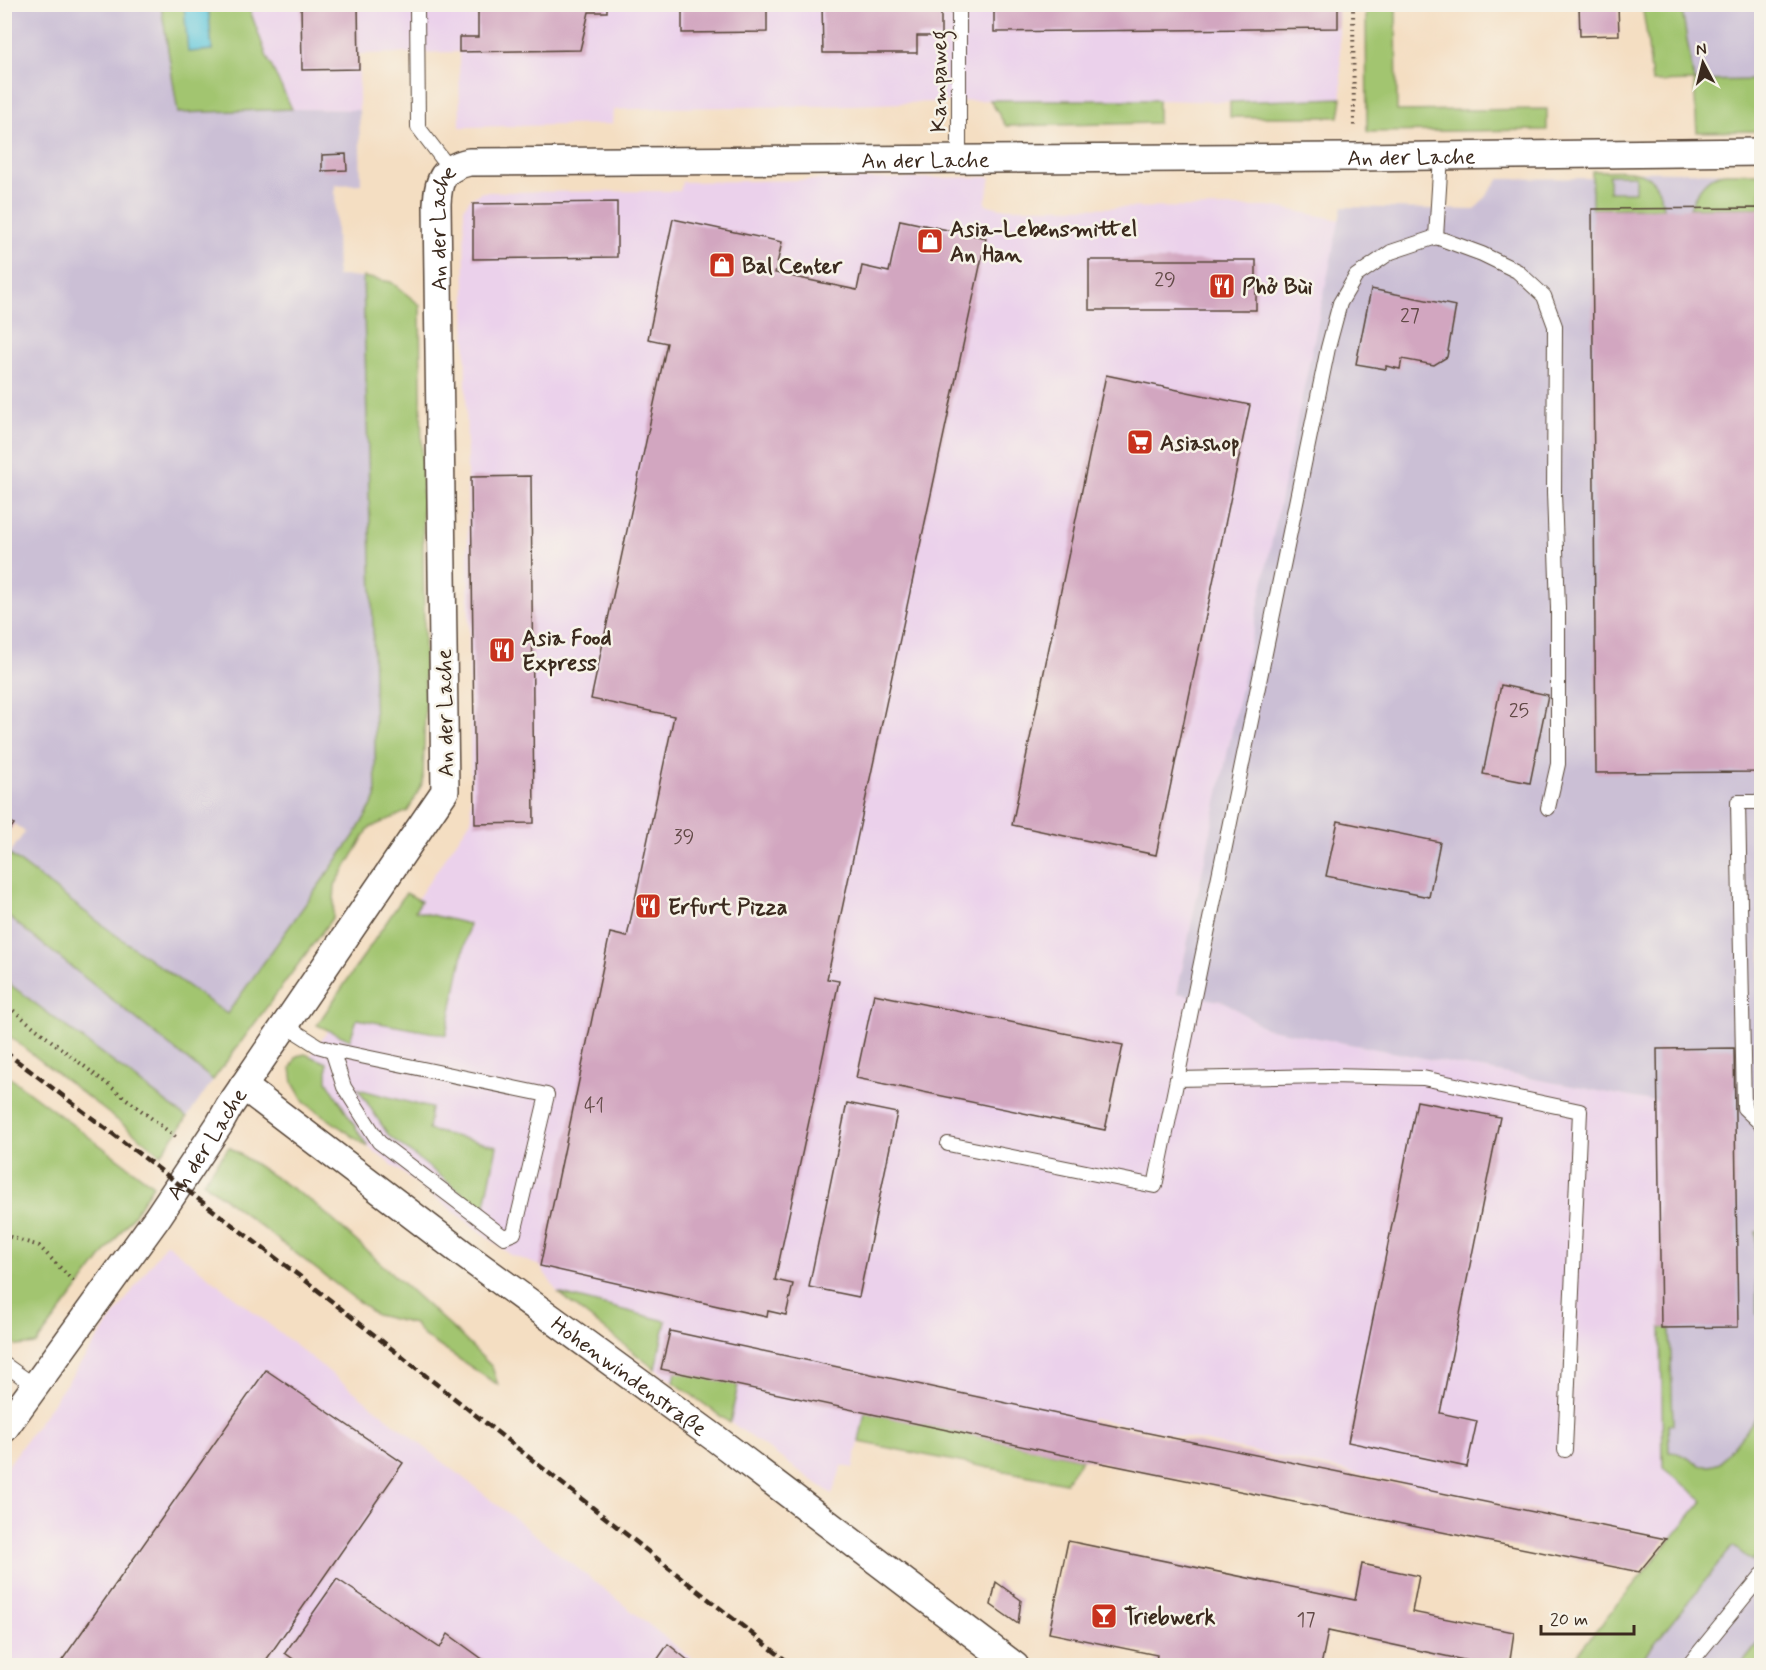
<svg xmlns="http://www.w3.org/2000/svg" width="1766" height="1670" font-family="Mynerve,sans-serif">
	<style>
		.built { fill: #ebd1eb }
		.industrial { fill: #cbbfd5 }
		.green { fill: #a2c56f; stroke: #6e7846; stroke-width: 1.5; fill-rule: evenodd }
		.water { fill: #60c8dc; stroke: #4e797d; stroke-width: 1.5 }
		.building { fill: #d2a6c0 }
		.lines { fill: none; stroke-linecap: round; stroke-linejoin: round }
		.lane-casing { stroke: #574537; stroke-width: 16 }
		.street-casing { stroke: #574537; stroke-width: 30 }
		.path { stroke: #574537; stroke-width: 4; stroke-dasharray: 1.5 4.5; stroke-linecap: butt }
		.lane { stroke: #fff; stroke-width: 14 }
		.street { stroke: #fff; stroke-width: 27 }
		.rail { stroke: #3b2a1e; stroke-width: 4.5; stroke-dasharray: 9 4.5; stroke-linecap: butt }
		.labels { text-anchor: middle; stroke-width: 5; stroke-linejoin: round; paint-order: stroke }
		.number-label { font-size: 20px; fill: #614946 }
		.street-label { font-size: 22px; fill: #3b2a1e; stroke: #f7f3e8 }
		.poi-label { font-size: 22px; font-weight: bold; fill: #3b2a1e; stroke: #f7f3e8; text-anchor: start }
	</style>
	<rect width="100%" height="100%" fill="#f7f3e8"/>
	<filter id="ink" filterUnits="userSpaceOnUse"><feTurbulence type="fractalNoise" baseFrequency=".0167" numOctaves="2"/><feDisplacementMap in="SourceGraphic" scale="12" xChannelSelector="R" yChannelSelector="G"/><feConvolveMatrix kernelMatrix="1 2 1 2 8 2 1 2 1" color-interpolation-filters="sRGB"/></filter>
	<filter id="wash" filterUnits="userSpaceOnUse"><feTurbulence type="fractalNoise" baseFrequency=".008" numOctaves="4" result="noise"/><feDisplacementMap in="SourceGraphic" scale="24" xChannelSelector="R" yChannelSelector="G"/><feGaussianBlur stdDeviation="1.35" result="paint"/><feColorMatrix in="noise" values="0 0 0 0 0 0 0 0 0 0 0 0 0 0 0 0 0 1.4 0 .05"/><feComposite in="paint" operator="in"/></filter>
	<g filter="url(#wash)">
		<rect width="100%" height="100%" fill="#f4dec2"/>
		<g class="built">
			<path d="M248 5H1338L1342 98 1230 102 1158 100H990L821 106 659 108 613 110 612 124 460 127 459 52 359 54V110L292 109 267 57Z"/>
			<path d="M991 177 985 204 1000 208 1276 207 1340 220 1177 993 1225 1002 1265 1028 1657 1102 1663 1467 1703 1499 1671 1539 1092 1418 1065 1483 859 1442 853 1468 842 1466 832 1494 655 1369 558 1293 540 1266 511 1255 368 1147 317 1111 301 1070 471 820 464 208 470 199 482 192 680 191 682 182Z"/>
			<path d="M166 1243 700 1665 5 1666V1470Z"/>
		</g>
		<g class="industrial">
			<path d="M5 5H161L179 113 292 109 359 110 361 184 335 185 337 276 363 277 373 630 376 798 354 836 227 1014 113 933 9 854 25 832 5 817Z"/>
			<path d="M1681 5H1761V80L1694 81Z"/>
			<path d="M1592 171 1761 173V1665H1568L1703 1500 1663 1468 1657 1102 1265 1028 1225 1002 1177 993 1342 207 1475 210 1499 179 1591 178Z"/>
			<path d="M4 914 213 1080 187 1118 5 980Z"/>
		</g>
		<g class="green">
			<path d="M161 5H184L189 52 212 50 208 5H248L267 57 292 109 178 113Z"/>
			<path d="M1366 5H1396L1397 111 1547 109V130L1367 132Z"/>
			<path d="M1642 5H1681L1694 81 1761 80V131L1697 132 1694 81 1652 82 1647 36Z"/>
			<path d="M1342 98 1339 117H1230V102Z"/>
			<path d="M990 100H1158V123L1006 126Z"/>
			<path d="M1592 171C1627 171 1658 163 1663 208L1592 209ZM1609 175H1635V192H1609Z"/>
			<path d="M1725 173H1761V208H1690C1696 192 1707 175 1725 173Z"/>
			<path d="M363 277 391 282 420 305 425 704 423 782 408 811 369 828 335 885 333 917 213 1080 5 914V851L113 933 227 1014 354 836 376 798 373 630Z"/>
			<path d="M406 893 421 901 415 911 469 924 446 1035 357 1019 350 1040 317 1025Z"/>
			<path d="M4 980 187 1118 161 1154 5 1033Z"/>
			<path d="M305 1054 327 1063V1081L368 1147 304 1102 293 1083 291 1068 297 1056Z"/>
			<path d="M5 1074 153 1185 135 1213 36 1344 17 1346 4 1337Z"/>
			<path d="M358 1089 431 1108 428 1130 497 1146 484 1210 389 1136Z"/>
			<path d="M229 1147 314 1203 461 1336 492 1367 498 1385 424 1336 414 1324 376 1315 203 1182Z"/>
			<path d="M1756 1232H1761V1314H1757Z"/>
			<path d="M558 1293 666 1321 655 1369Z"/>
			<path d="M1661 1328H1670L1673 1424H1668L1669 1452C1693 1452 1693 1474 1720 1463L1758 1415 1761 1407V1549L1752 1561 1733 1546 1638 1664 1639 1665H1568L1703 1500 1663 1468Z"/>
			<path d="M676 1371 738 1385 730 1423 674 1382Z"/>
			<path d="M865 1412 1082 1459 1065 1483 859 1442Z"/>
			<path d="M1761 1640V1665H1741Z"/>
		</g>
		<path class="water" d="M184 5H208L212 50 188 52Z"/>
		<g id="blocks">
			<g class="building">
				<path d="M301 4H358L359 69 302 70Z"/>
				<path d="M478 4H607V12H589L580 50 459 52V37H478Z"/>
				<path d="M682 4H767V32L682 33Z"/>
				<path d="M822 4H917V9H941V36H917V53H823Z"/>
				<path d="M994 4H1338V28L994 32Z"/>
				<path d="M1579 5H1618L1619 35 1580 36Z"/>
				<path d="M346 154 347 170 322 171V155Z"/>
				<path d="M617 202V257L473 259V204Z"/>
				<path d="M1762 208V772L1596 773 1592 209Z"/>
				<path d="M673 219 782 242 775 273 857 290 862 266 889 272 900 220 986 238 827 979 839 981 775 1280 793 1284 786 1315 768 1311 767 1317 540 1266 610 933 627 937 674 716 591 699 667 343 648 339Z"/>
				<rect x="1089" y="260" width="167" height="50"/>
				<path d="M1371 289 1456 306 1447 357 1434 365 1402 359 1400 369 1386 366V369L1356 364Z"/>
				<path d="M1106 375 1250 405 1156 855 1012 825Z"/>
				<path d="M531 476 534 823 475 824 471 477Z"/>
				<path d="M1501 685 1548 695 1530 783 1483 774Z"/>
				<path d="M4 817 14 824 4 838Z"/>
				<path d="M1338 821 1440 842 1429 897 1326 876Z"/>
				<path d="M874 994 1123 1045 1105 1130 856 1078Z"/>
				<path d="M1734 1048 1738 1327 1661 1328 1657 1049Z"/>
				<path d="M1417 1101 1500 1117 1440 1413 1477 1421 1467 1467 1348 1442Z"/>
				<path d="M847 1103 897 1113 859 1297 809 1287Z"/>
				<path d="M670 1331 1090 1421 1666 1539 1639 1572 1082 1459 661 1369Z"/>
				<path d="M266 1370 403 1463 262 1666H58Z"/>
				<path d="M1068 1541 1355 1600 1362 1564 1419 1576 1412 1612 1514 1632 1509 1666H1492L1328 1631 1321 1666H1155L1157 1655 1049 1633Z"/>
				<path d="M337 1579 440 1648 448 1634 492 1666H303L285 1653Z"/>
				<path d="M996 1582 1021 1600 1018 1624 991 1605Z"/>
				<path d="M668 1644 695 1666H653Z"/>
			</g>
		</g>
	</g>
	<g filter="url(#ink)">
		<use href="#blocks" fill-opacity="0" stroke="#574537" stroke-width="1.5"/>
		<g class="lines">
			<defs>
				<g id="lane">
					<path d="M417 4 418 127 450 169"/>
					<path d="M959 4V158"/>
					<path d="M1441 156 1436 237 1391 252 1356 276 1340 303 1328 348 1177 1079 1329 1076 1423 1078 1580 1111 1565 1450"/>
					<path d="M1436 237 1482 254 1517 271 1544 296 1555 326 1554 492 1558 608V764L1548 808"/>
					<path d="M1762 802H1738L1744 1108 1762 1125"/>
					<path d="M285 1025 318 1046 332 1050 547 1095 514 1233 504 1237 379 1142 344 1087 332 1050"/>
					<path d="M948 1144 1155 1186 1177 1079"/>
					<path d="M4 1364 35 1386"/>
					<path d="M1688 1666 1762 1575"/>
				</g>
				<g id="street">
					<path id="s1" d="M243 1086 466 1256 715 1438 1015 1666"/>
					<path id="s2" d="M4 1429 157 1218 219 1125 229 1107 445 791 437 204C438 179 443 168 469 162L1354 157 1762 152"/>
				</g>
			</defs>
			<use href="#lane" class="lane-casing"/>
			<use href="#street" class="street-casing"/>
			<g class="path">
				<path d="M1353 4 1354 129"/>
				<path d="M4 1003 45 1036 177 1138"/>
				<path d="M4 1235 39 1246 74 1282"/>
			</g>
			<use href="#lane" class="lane"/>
			<use href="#street" class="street"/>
			<path class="rail" d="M4 1051 306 1281 793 1666"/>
		</g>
	</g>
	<defs>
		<symbol id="shop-square" viewBox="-11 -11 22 22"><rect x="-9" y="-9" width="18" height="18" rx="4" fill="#c8321e" stroke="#f7f3e8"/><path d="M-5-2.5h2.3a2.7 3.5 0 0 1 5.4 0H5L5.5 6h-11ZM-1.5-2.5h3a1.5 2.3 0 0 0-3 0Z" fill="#fff"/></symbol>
		<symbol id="restaurant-square" viewBox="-11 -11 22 22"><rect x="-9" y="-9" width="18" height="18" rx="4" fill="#c8321e" stroke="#f7f3e8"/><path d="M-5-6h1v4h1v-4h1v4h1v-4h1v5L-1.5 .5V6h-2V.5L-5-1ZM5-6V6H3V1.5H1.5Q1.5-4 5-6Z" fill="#fff"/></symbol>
		<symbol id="supermarket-square" viewBox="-11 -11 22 22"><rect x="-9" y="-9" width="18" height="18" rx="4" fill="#c8321e" stroke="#f7f3e8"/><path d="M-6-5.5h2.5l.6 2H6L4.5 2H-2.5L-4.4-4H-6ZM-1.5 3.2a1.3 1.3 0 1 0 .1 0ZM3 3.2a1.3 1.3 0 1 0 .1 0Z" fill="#fff"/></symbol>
		<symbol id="bar-square" viewBox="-11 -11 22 22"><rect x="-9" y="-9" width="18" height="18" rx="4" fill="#c8321e" stroke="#f7f3e8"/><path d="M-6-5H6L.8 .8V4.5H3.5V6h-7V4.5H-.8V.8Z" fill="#fff"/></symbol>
	</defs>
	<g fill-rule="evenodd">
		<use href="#shop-square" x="915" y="226" width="30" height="30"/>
		<use href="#shop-square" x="707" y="250" width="30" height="30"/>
		<use href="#restaurant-square" x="1207" y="271" width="30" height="30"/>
		<use href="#supermarket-square" x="1125" y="427" width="30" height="30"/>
		<use href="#restaurant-square" x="487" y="635" width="30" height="30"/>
		<use href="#restaurant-square" x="633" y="891" width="30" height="30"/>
		<use href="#bar-square" x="1089" y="1601" width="30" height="30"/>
	</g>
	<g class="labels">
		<g class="number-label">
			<text x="1165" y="286">29</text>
			<text x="1410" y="322">27</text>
			<text x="1519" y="717">25</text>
			<text x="684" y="843">39</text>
			<text x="594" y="1112">41</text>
			<text x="1306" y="1626">17</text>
		</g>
		<g class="street-label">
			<text transform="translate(938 81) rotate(-90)" y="8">Kampaweg</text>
			<text dy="8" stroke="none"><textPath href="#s2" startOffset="2364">An der Lache</textPath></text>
			<text dy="8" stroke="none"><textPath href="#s2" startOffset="1878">An der Lache</textPath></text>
			<text dy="8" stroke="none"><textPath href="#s2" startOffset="1340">An der Lache</textPath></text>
			<text transform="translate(444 713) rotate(-91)" y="8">An der Lache</text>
			<text dy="8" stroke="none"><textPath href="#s2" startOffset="350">An der Lache</textPath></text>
			<text dy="8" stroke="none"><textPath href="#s1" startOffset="483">Hohenwindenstraße</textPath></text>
		</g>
		<g class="poi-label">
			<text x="950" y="236">Asia-Lebensmittel<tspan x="950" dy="25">An Han</tspan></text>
			<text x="742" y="273">Bal Center</text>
			<text x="1242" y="294">Phở Bùi</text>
			<text x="1160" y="450">Asiashop</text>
			<text x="522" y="645">Asia Food<tspan x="522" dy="25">Express</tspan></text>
			<text x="668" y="914">Erfurt Pizza</text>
			<text x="1124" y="1624">Triebwerk</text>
		</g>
	</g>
	<rect width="1766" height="1670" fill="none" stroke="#f7f3e8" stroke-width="24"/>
	<g transform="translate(1703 63) rotate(353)" stroke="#f7f3e8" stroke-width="4.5" paint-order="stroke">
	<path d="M0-4.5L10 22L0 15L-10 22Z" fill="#3b2a1e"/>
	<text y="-9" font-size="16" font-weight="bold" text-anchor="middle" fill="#3b2a1e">N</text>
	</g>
	<path d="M1541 1625v9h93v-9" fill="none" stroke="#3b2a1e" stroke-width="3"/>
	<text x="1550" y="1625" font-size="18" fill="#3b2a1e" stroke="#f7f3e8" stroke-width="4.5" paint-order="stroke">20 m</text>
</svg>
